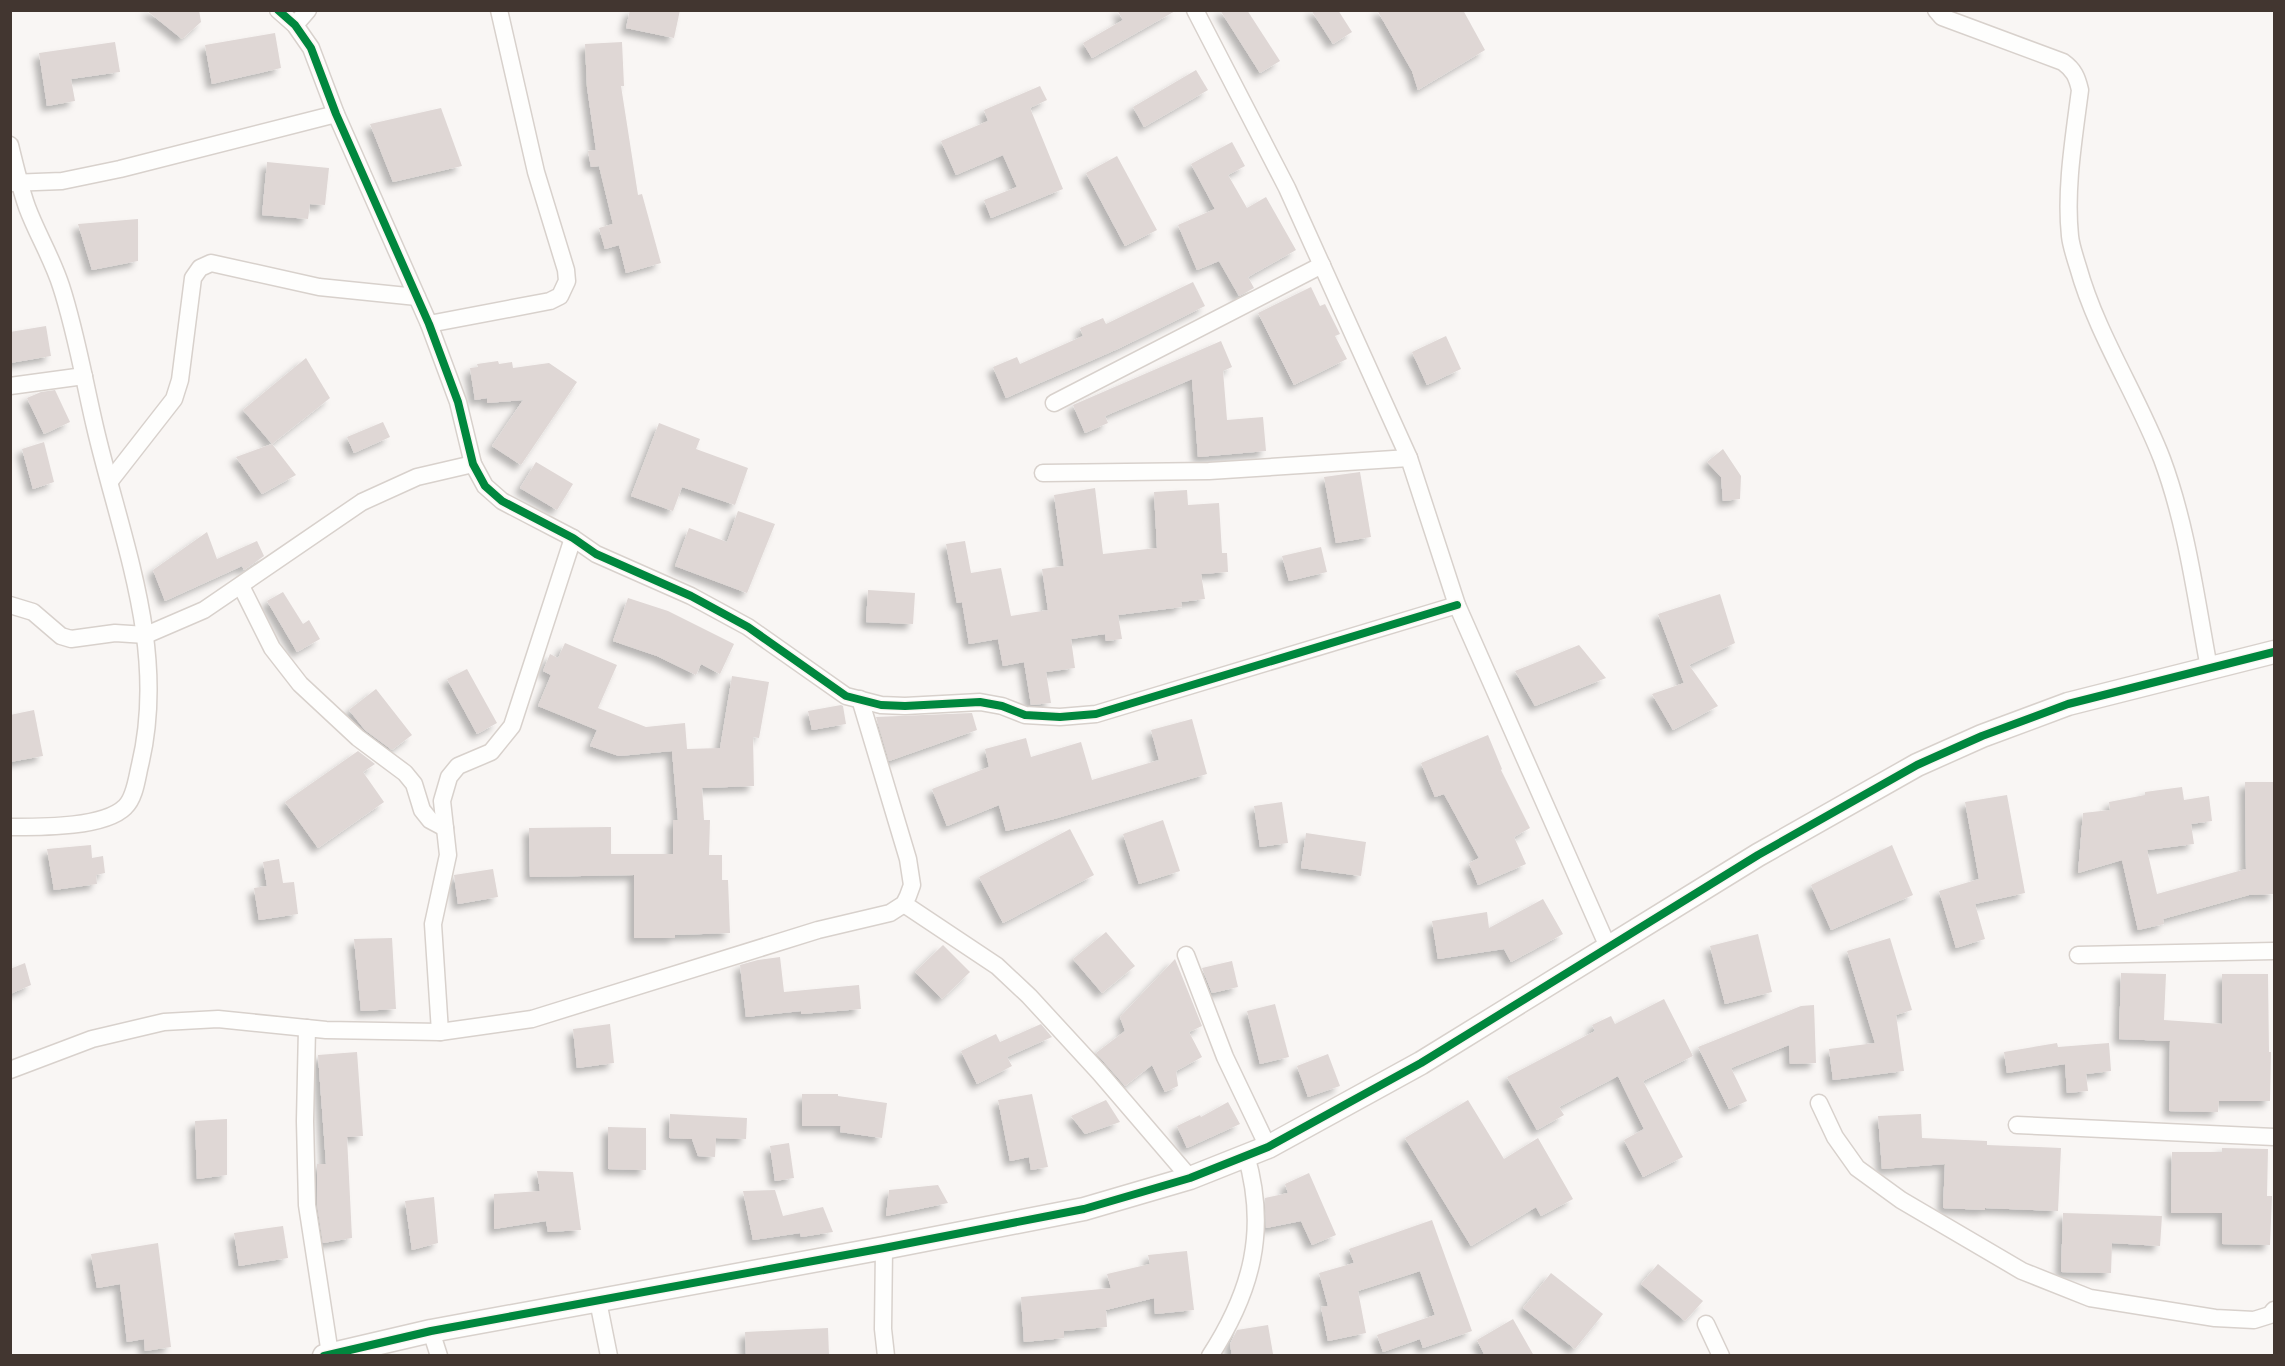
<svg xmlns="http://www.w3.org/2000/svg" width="2285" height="1366" font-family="'Work Sans',sans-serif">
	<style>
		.building { fill: #dfd7d5; filter: url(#shadow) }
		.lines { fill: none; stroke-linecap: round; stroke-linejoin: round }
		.street-casing { stroke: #d8d1cc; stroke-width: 19 }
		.secondary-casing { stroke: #d8d1cc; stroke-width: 25 }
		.street { stroke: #fefefd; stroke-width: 16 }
		.secondary { stroke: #fefefd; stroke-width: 22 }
		.cycleway-casing { stroke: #fbf5f2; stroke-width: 11 }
		.cycleway { stroke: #00873e; stroke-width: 8 }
	</style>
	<defs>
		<filter id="shadow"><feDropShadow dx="-5.5" dy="5.5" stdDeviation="3" flood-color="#0004"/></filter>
	</defs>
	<rect width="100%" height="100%" fill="#f9f6f4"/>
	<g class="building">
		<path d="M146 10H199L201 22 182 39Z"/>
		<path d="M630 10H680L674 38 626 28Z"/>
		<path d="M1117 10H1177L1092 58 1083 43 1123 20Z"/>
		<path d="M1220 10H1247L1280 61 1260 73Z"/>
		<path d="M1311 10H1338L1352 32 1333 44Z"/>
		<path d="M1377 10H1463L1485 50 1418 90 1412 71Z"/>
		<path d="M275 33 281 68 212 84 205 45Z"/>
		<path d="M115 42 120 72 71 79 75 101 47 106 39 53Z"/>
		<path d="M622 42 624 86H621L638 195 642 194 661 263 626 273 619 245 605 249 599 228 613 224 599 166 591 167 588 151 596 150 587 87 585 44Z"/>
		<path d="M1196 70 1208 90 1144 127 1133 107Z"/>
		<path d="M1040 86 1047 100 1030 108 1063 189 991 218 984 200 1017 187 1003 155 956 175 941 141 988 121 984 110Z"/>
		<path d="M441 108 462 166 393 182 370 124Z"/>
		<path d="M1232 142 1245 166 1228 175 1247 208 1266 197 1296 250 1248 277 1254 288 1239 296 1219 261 1197 270 1178 225 1215 209 1191 164Z"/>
		<path d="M1117 156 1157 230 1125 246 1086 173Z"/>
		<path d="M267 162 329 168 325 205 310 204 308 219 262 215Z"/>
		<path d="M138 219V261L92 270 78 224Z"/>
		<path d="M1193 282 1205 306 1120 348 1006 398 993 367 1017 357 1020 364 1083 336 1080 328 1103 318 1106 324Z"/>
		<path d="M1311 287 1320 306 1325 304 1340 334 1335 336 1347 359 1294 385 1258 313Z"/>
		<path d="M46 326 51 356 10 363V332Z"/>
		<path d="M1446 336 1461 369 1427 385 1412 352Z"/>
		<path d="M1221 341 1232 367 1223 371 1227 420 1263 417 1266 451 1198 457 1192 379 1105 416 1108 423 1085 433 1073 405Z"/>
		<path d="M306 358 330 398 272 444 243 410Z"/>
		<path d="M498 361 499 364 512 362 513 368 549 363 577 382 521 465 492 446 523 400 487 403V398L475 400 470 368 478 367 477 364Z"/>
		<path d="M55 390 70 422 44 434 27 398 41 392Z"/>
		<path d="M383 422 390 437 354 453 347 437Z"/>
		<path d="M659 423 700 439 696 449 748 468 735 505 682 487 673 511 631 496Z"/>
		<path d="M44 442 54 482 33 489 22 449Z"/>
		<path d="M272 444 296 475 262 494 236 457Z"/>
		<path d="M1723 449 1741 476 1740 499 1723 501 1721 477 1707 462Z"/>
		<path d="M536 462 573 484 557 510 520 488Z"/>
		<path d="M1360 472 1371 537 1336 543 1324 477Z"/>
		<path d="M1095 488 1103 554 1157 548 1154 492 1187 490 1188 505 1219 503 1222 553H1227L1228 572 1201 574 1205 599 1181 602 1182 607 1118 615 1122 639 1106 641 1105 634 1071 639 1075 668 1046 672 1051 703 1031 705 1024 662 1003 666 998 639 969 644 962 602 957 603 946 544 965 541 971 573 1001 568 1011 616 1048 610 1042 569 1064 566 1054 495Z"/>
		<path d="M738 511 775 524 747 593 675 566 689 528 727 542Z"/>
		<path d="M207 532 217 559 257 541 264 556 244 570 242 566 165 601 153 570Z"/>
		<path d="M1321 547 1327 572 1289 581 1282 556Z"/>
		<path d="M868 590 915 593 913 624 866 622Z"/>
		<path d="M283 592 303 624 309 620 320 639 297 652 267 601Z"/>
		<path d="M1720 594 1735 643 1689 665 1718 706 1673 730 1652 694 1684 683 1658 614Z"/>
		<path d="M628 598 668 611 734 644 720 674 701 664 696 675 657 656 613 641Z"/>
		<path d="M565 643 617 665 598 708 646 727 685 723 687 749 720 748 732 676 769 682 759 738 753 737 754 786 702 788 704 820H710L709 855H722V880H728L730 933 675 935V938H634V875L530 877 529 828 611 827V854H673V820H678L672 751 619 756 590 746 597 730 538 706 551 675 543 671 550 654 558 658Z"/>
		<path d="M1579 645 1606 678 1535 706 1515 671Z"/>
		<path d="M467 669 497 723 477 734 447 679Z"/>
		<path d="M376 689 412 735 392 750 365 730 349 710Z"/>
		<path d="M841 705 843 706 846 724 812 730 808 711Z"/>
		<path d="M34 710 43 756 10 762V715Z"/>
		<path d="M972 713 977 730 889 761 876 717Z"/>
		<path d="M1192 719 1207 774 1054 819 1006 831 999 805 947 826 932 789 989 767 985 749 1026 738 1031 757 1081 742 1092 780 1159 760 1151 730Z"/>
		<path d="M1488 735 1502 769 1501 770 1530 828 1514 837 1526 864 1478 885 1469 863 1479 858 1444 794 1435 797 1421 763Z"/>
		<path d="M358 751 375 764 363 772 384 802 318 848 285 802Z"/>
		<path d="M2245 782H2274V894L2249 895 2163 919 2164 924 2138 930 2122 860 2078 873 2083 813 2110 810 2109 802 2145 795V792L2182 787 2184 800 2209 796 2212 821 2191 824 2194 844 2147 850 2157 894 2246 869Z"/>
		<path d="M2007 795 2025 893 1975 904 1985 939 1956 948 1939 891 1979 879 1965 802Z"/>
		<path d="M1282 802 1288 843 1260 847 1254 806Z"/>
		<path d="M1163 820 1180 871 1139 884 1123 834Z"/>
		<path d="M1070 829 1094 875 1003 923 979 877Z"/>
		<path d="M1306 833 1366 842 1361 876 1301 868Z"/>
		<path d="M91 845 92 858 103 856 105 873 96 875 97 884 54 890 47 849Z"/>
		<path d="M1892 845 1913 895 1831 930 1811 885Z"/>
		<path d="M279 859 283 883 294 882 298 914 259 920 254 888 267 886 263 862Z"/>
		<path d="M493 869 498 897 458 904 454 875Z"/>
		<path d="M1543 899 1563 934 1511 962 1504 949 1438 959 1432 921 1487 912 1489 928Z"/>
		<path d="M1106 932 1135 966 1102 993 1073 959Z"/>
		<path d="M1758 934 1772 992 1725 1004 1710 946Z"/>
		<path d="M392 938 396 1009 361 1011 354 939Z"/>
		<path d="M1890 938 1912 1010 1896 1015 1904 1071 1833 1080 1829 1049 1875 1043 1847 951Z"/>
		<path d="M943 945 970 972 942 999 915 972Z"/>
		<path d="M780 957 784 992 859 985 861 1009 801 1014V1011L746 1017 740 965 758 960Z"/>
		<path d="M1175 959 1202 1026 1189 1032 1202 1057 1176 1071 1178 1086 1165 1092 1152 1065 1125 1086 1096 1053 1125 1031 1120 1017Z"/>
		<path d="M1232 961 1238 987 1212 993 1202 968Z"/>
		<path d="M25 963 31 985 10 994V969Z"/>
		<path d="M2121 973 2166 974 2164 1020 2222 1024V974H2268L2269 1052H2271L2270 1101H2219L2218 1112 2169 1111 2170 1041 2119 1039Z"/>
		<path d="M1664 999 1693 1056 1643 1081 1683 1157 1643 1177 1624 1140 1644 1129 1618 1076 1559 1107 1564 1115 1537 1130 1507 1077 1595 1031 1592 1025 1611 1016 1615 1024Z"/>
		<path d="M1275 1004 1289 1057 1260 1064 1247 1011Z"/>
		<path d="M1814 1005 1816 1063 1790 1064 1789 1045 1731 1068 1747 1101 1729 1109 1698 1047 1801 1006Z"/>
		<path d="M610 1024 614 1063 577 1068 573 1029Z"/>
		<path d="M1041 1024 1052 1037 1007 1057 1012 1066 977 1084 961 1051 996 1034 1000 1042Z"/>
		<path d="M2057 1043 2058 1047 2109 1043 2111 1071 2086 1074 2088 1091 2067 1093 2065 1064 2007 1073 2004 1052Z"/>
		<path d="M357 1052 363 1136 347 1137 352 1238 323 1243 317 1204V1164H326L318 1055Z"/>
		<path d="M1328 1054 1340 1086 1308 1097 1297 1066Z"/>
		<path d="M802 1094H838V1096L887 1103 882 1138 840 1132 841 1126H802Z"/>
		<path d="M1032 1094 1048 1167 1031 1170 1029 1157 1010 1161 998 1100Z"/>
		<path d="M1106 1100 1120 1122 1085 1134 1071 1116Z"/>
		<path d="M1468 1100 1504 1159 1538 1138 1573 1199 1541 1216 1536 1207 1471 1246 1405 1138Z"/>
		<path d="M1228 1102 1240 1124 1187 1148 1177 1126 1200 1115 1201 1117Z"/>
		<path d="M670 1114 747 1118 746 1139 716 1138 715 1157 698 1156 692 1139 669 1138Z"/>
		<path d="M1921 1114 1922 1138 1987 1141V1145L2061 1148 2058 1211 1985 1208V1210L1943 1208 1945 1164 1882 1169 1878 1116Z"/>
		<path d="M227 1119V1175L197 1179 195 1121Z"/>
		<path d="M608 1127 646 1128V1170L608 1169Z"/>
		<path d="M789 1143 794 1178 775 1181 770 1146Z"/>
		<path d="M2222 1148 2268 1149 2267 1196H2272L2270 1245 2222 1244V1213H2171L2172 1152H2222Z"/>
		<path d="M537 1171 573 1172 581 1230 548 1232 546 1221 494 1229V1194L540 1191Z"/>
		<path d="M1309 1173 1336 1235 1312 1245 1301 1221 1266 1228 1265 1198 1288 1193 1285 1184Z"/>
		<path d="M938 1185 948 1203 886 1216 889 1190Z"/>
		<path d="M775 1190 783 1216 823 1207 833 1232 801 1237 800 1233 753 1240 743 1191Z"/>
		<path d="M434 1197 438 1243 412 1250 405 1201Z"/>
		<path d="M2063 1213 2162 1216 2160 1246 2112 1243 2111 1273 2061 1272Z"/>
		<path d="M1432 1220 1472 1331 1423 1348 1420 1339 1383 1352 1377 1335 1435 1315 1420 1271 1358 1291 1366 1333 1328 1341 1321 1307 1328 1306 1319 1273 1354 1263 1349 1249Z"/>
		<path d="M283 1226 288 1258 239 1266 234 1233Z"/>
		<path d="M158 1243 171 1347 145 1351 144 1339 127 1342 120 1284 97 1288 91 1254Z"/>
		<path d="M1187 1251 1194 1310 1155 1314 1154 1298 1106 1310 1107 1327 1064 1331V1338L1024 1342 1021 1297 1111 1288 1107 1274 1150 1264 1148 1255Z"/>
		<path d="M1658 1264 1703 1301 1685 1321 1641 1284Z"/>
		<path d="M1551 1273 1603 1314 1575 1349 1523 1308Z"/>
		<path d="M1513 1319 1534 1356H1485L1477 1340Z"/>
		<path d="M1268 1325 1273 1354 1232 1356 1230 1344 1237 1330Z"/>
		<path d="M828 1328 829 1356H746L745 1332Z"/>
	</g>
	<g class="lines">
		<defs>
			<g id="street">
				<path d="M278 10 295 25 311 48 336 114 429 324 458 402 473 464 485 486 502 501 573 538 596 554 691 596 748 627 846 696 881 705 905 706 980 702 1002 706 1025 715 1060 717 1096 714 1457 605"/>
				<path d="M1195 10 1287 188 1409 458 1457 605 1608 947"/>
				<path d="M1936 10 1942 17 2063 62C2074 70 2077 77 2080 90 2074 137 2065 189 2070 236 2071 246 2075 257 2078 267 2097 335 2137 394 2162 459 2187 526 2196 599 2209 668"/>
				<path d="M295 25 308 10"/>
				<path d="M10 145C15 166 20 187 27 207 37 234 52 258 61 286 76 332 84 380 95 427 121 539 168 648 140 765 137 777 135 798 125 807 104 828 39 827 10 827"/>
				<path d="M10 183 62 181 120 169 336 114"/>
				<path d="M429 324 550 301 560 296 567 281 566 270 536 172 499 10"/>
				<path d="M10 386 84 376"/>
				<path d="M1054 403 1322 265"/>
				<path d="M1043 473 1209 471 1409 458"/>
				<path d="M110 481 174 399 180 380 193 278 200 268 211 263 319 287 417 297"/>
				<path d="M241 586 272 648 300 684 358 738 405 773 414 784 422 810 430 820 445 828"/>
				<path d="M10 605 33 612 61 636 71 639 115 633 146 635 204 610 362 502 417 477 473 464"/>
				<path d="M904 904 997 966 1029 996 1099 1072 1190 1178"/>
				<path d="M1186 955 1225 1057 1268 1147"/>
				<path d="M2078 955 2274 951"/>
				<path d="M307 1028 305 1121 307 1205 330 1354"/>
				<path d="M440 1032 433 924 448 855 442 801 449 777 458 766 491 752 512 726 573 538"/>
				<path d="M10 1070 92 1039 164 1022 218 1019 326 1030 440 1032 532 1019 818 930 890 913 904 904 908 896 912 885 908 859 860 699"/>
				<path d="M1819 1103 1835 1137 1857 1168 1901 1200 2022 1271 2090 1298 2215 1318 2254 1320 2270 1315 2274 1310"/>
				<path d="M2017 1125 2274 1137"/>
				<path d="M884 1248 883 1329 886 1356"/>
				<path d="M598 1301 609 1356"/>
				<path d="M1706 1324 1721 1356"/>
				<path d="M431 1331 439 1356"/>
				<path d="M1210 1356C1252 1291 1268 1230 1246 1155"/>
			</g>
			<path id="secondary" d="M324 1356 431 1331 884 1248 1084 1209 1190 1178 1268 1147 1421 1063 1758 855 1917 765 1982 736 2068 704 2274 652"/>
		</defs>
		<use href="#street" class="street-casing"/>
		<use href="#secondary" class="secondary-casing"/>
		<use href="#street" class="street"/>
		<use href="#secondary" class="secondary"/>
		<defs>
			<g id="cycleway">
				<path d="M278 10 295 25 311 48 336 114 429 324 458 402 473 464 485 486 502 501 573 538 596 554 691 596 748 627 846 696 881 705 905 706 980 702 1002 706 1025 715 1060 717 1096 714 1457 605"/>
				<path d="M324 1356 431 1331 884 1248 1084 1209 1190 1178 1268 1147 1421 1063 1758 855 1917 765 1982 736 2068 704 2274 652"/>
			</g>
		</defs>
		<use href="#cycleway" class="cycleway-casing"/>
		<use href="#cycleway" class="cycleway"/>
	</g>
	<rect width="2285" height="1366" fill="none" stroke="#423630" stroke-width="24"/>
</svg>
